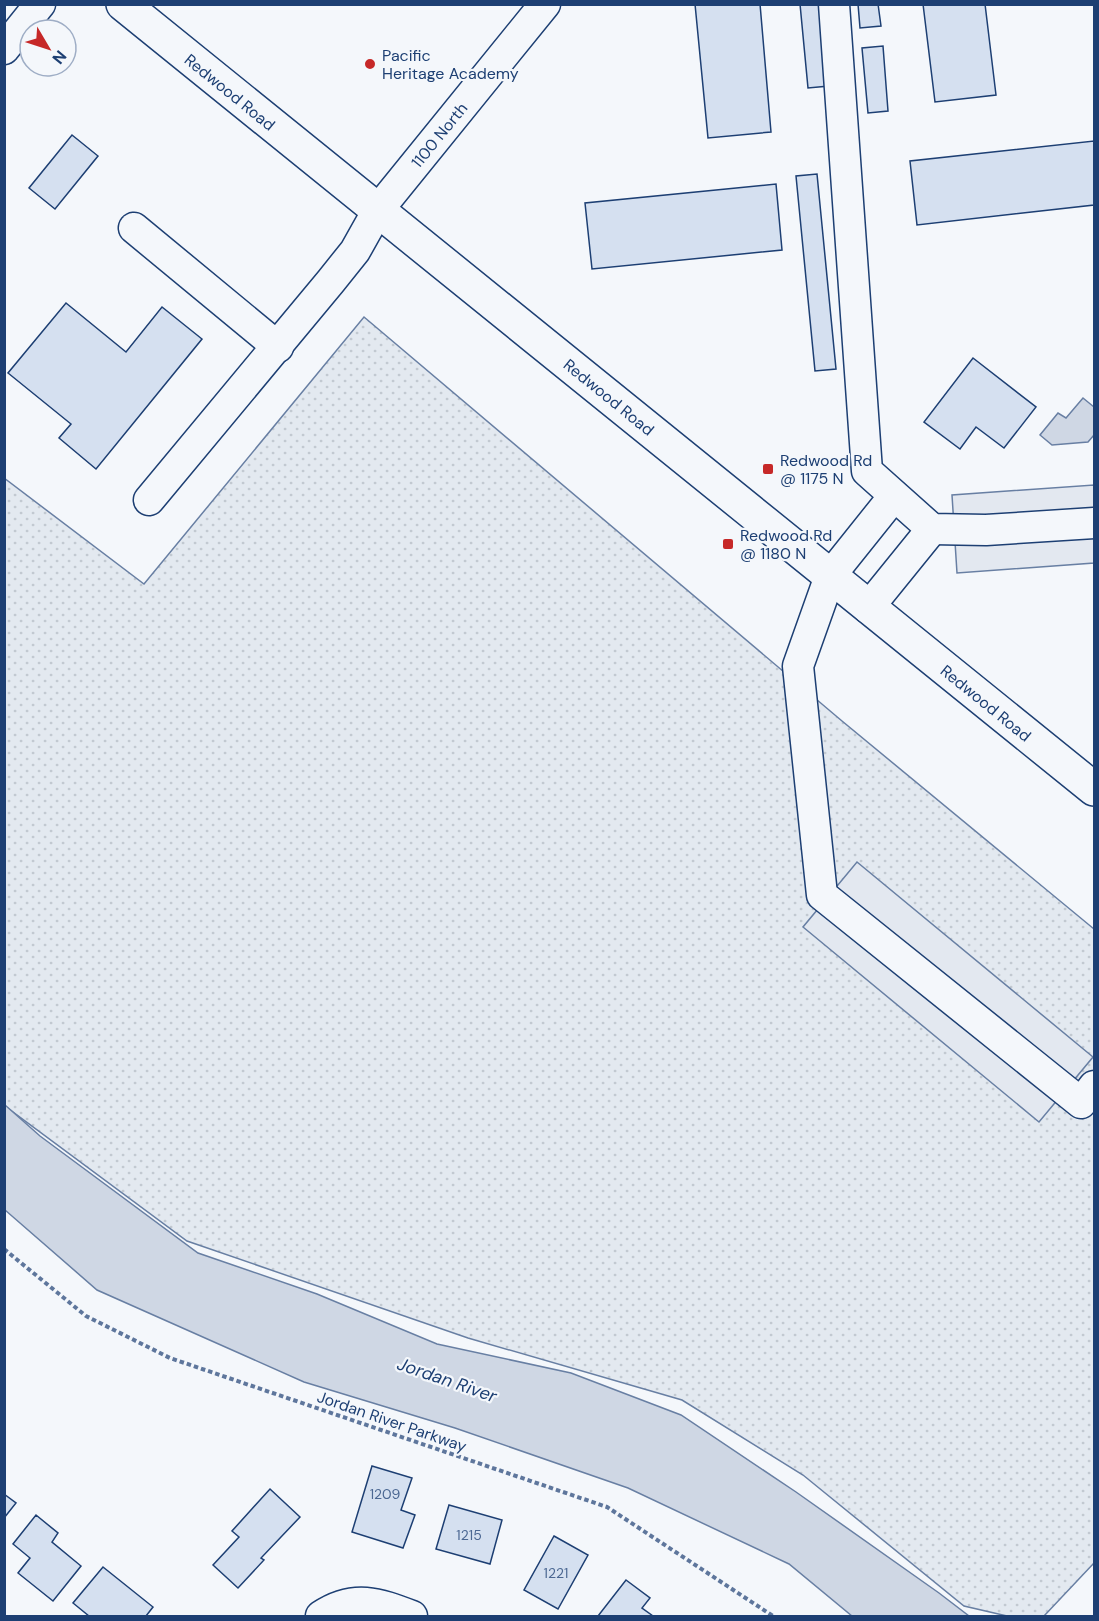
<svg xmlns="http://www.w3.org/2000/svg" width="1099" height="1621" font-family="'DM Sans',sans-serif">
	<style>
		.grass { fill: url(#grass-dots); stroke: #687fa3; stroke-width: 1.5 }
		.parking { fill: #e3e8f0; stroke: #687fa3; stroke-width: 1.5 }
		.water { fill: #cfd7e4; stroke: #687fa3; stroke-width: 1.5 }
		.building { fill: #d5e0f0; stroke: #1d3f73; stroke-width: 1.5 }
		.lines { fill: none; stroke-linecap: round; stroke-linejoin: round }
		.minor-casing { stroke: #1d3f73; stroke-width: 33 }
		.major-casing { stroke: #1d3f73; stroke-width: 36 }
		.path { stroke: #5e769c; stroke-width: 4; stroke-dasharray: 4.5 3; stroke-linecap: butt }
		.minor { stroke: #f4f7fb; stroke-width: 30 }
		.major { stroke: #f4f7fb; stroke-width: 33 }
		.poi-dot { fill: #c62828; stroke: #f4f7fb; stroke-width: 2 }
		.labels { text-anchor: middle; stroke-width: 4.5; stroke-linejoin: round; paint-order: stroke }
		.number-label { font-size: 14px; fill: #4b6792 }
		.poi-label { font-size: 16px; fill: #1d3f73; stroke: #f4f7fb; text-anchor: start }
		.street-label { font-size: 16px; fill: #1d3f73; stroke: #f4f7fb }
		.water-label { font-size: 18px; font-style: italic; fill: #1d3f73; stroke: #f4f7fb }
	</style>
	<defs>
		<pattern id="grass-dots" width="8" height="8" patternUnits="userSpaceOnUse" patternTransform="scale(1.5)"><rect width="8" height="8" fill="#e3e9f0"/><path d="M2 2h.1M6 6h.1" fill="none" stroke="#c2c9d1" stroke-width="1.8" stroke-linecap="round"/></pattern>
	</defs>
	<rect width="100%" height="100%" fill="#f4f7fb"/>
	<path class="grass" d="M364 317 842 721 1094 929V1563L1044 1616H1007L964 1606 803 1475 682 1400 468 1338 187 1241 5 1106 4 478 144 584Z"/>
	<g class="parking">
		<path d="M1094 485V563L957 573 952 495Z"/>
		<path d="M857 862 1093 1057 1039 1122 803 927Z"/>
	</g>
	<g class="water">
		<path d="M1083 398 1094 407V435L1088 442 1052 445 1040 435 1058 413 1066 418Z"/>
		<path d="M5 1105 40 1136 198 1253 317 1294 437 1344 571 1373 681 1415 796 1492 939 1593 969 1616H852L789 1564 628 1488 455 1428 304 1382 97 1290 5 1210Z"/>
	</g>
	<g class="building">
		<path d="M695 4H760L771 132 708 138Z"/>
		<path d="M800 4H821L829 86 808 88Z"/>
		<path d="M858 4H878L881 26 860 28Z"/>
		<path d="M923 4H985L996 95 935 102Z"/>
		<path d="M883 46 888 111 868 113 862 48Z"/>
		<path d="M72 135 98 156 55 209 29 188Z"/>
		<path d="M1094 141V205L917 225 910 161Z"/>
		<path d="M817 174 836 369 815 371 796 176Z"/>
		<path d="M776 184 782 250 592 269 585 203Z"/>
		<path d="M66 303 126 352 162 307 202 339 96 469 59 438 71 424 8 373Z"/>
		<path d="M973 358 1036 407 1004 448 976 427 960 449 924 422Z"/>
		<path d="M372 1466 412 1478 401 1510 415 1515 403 1548 352 1532Z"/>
		<path d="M270 1489 300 1517 261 1558 264 1560 238 1588 213 1565 239 1537 232 1531Z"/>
		<path d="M4 1494 16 1503 4 1518Z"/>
		<path d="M449 1505 502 1520 490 1564 436 1549Z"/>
		<path d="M36 1515 58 1533 52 1542 81 1566 53 1601 18 1573 30 1558 13 1544Z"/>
		<path d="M554 1536 588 1555 558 1609 524 1590Z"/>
		<path d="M103 1567 153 1607 146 1616H89L73 1603Z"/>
		<path d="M626 1580 650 1598 642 1608 653 1616H598Z"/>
	</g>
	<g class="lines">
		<defs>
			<g id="minor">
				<path d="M834 4 867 471 932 529 986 530 1094 523"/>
				<path d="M4 49 40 4"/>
				<path d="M134 228 278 347"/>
				<path d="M894 496 830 576 798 666 822 895 1081 1103 1094 1086"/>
				<path d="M149 500 331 281 355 251 378 210 545 4"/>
				<path d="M868 608 932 529"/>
				<path d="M321 1616C354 1594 378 1603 412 1616"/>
			</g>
			<path id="major" d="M123 4 1094 789"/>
		</defs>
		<use href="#minor" class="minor-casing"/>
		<use href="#major" class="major-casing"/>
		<path class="path" d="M4 1249 86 1316 170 1358 607 1507 773 1616"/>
		<use href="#minor" class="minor"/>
		<use href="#major" class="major"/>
	</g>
	<g class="poi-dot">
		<circle cx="370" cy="64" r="6"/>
		<rect x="762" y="463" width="12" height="12" rx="3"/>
		<rect x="722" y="538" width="12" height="12" rx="3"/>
	</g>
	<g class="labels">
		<g class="number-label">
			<text x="385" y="1499">1209</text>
			<text x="469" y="1540">1215</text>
			<text x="556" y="1578">1221</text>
		</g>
		<g class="poi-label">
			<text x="382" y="61">Pacific<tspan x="382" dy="18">Heritage Academy</tspan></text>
			<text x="780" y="466">Redwood Rd<tspan x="780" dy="18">@ 1175 N</tspan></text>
			<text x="740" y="541">Redwood Rd<tspan x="740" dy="18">@ 1180 N</tspan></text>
		</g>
		<g class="street-label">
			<text transform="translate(230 92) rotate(39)" y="6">Redwood Road</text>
			<text transform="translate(439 135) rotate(-51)" y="6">1100 North</text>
			<text transform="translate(609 397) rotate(39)" y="6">Redwood Road</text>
			<text transform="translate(986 703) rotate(39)" y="6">Redwood Road</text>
			<text transform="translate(392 1421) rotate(19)" y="6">Jordan River Parkway</text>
		</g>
		<g class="water-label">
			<text transform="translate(447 1380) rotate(19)" y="6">Jordan River</text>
		</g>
	</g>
	<rect width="1099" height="1621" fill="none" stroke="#1d3f73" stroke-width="12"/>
	<g transform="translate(48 48) rotate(129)"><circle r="28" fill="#f4f7fb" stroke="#9eadc5" stroke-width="1.5"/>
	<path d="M0-4.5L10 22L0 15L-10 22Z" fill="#c62828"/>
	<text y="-9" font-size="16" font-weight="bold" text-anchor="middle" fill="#1d3f73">N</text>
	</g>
</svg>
